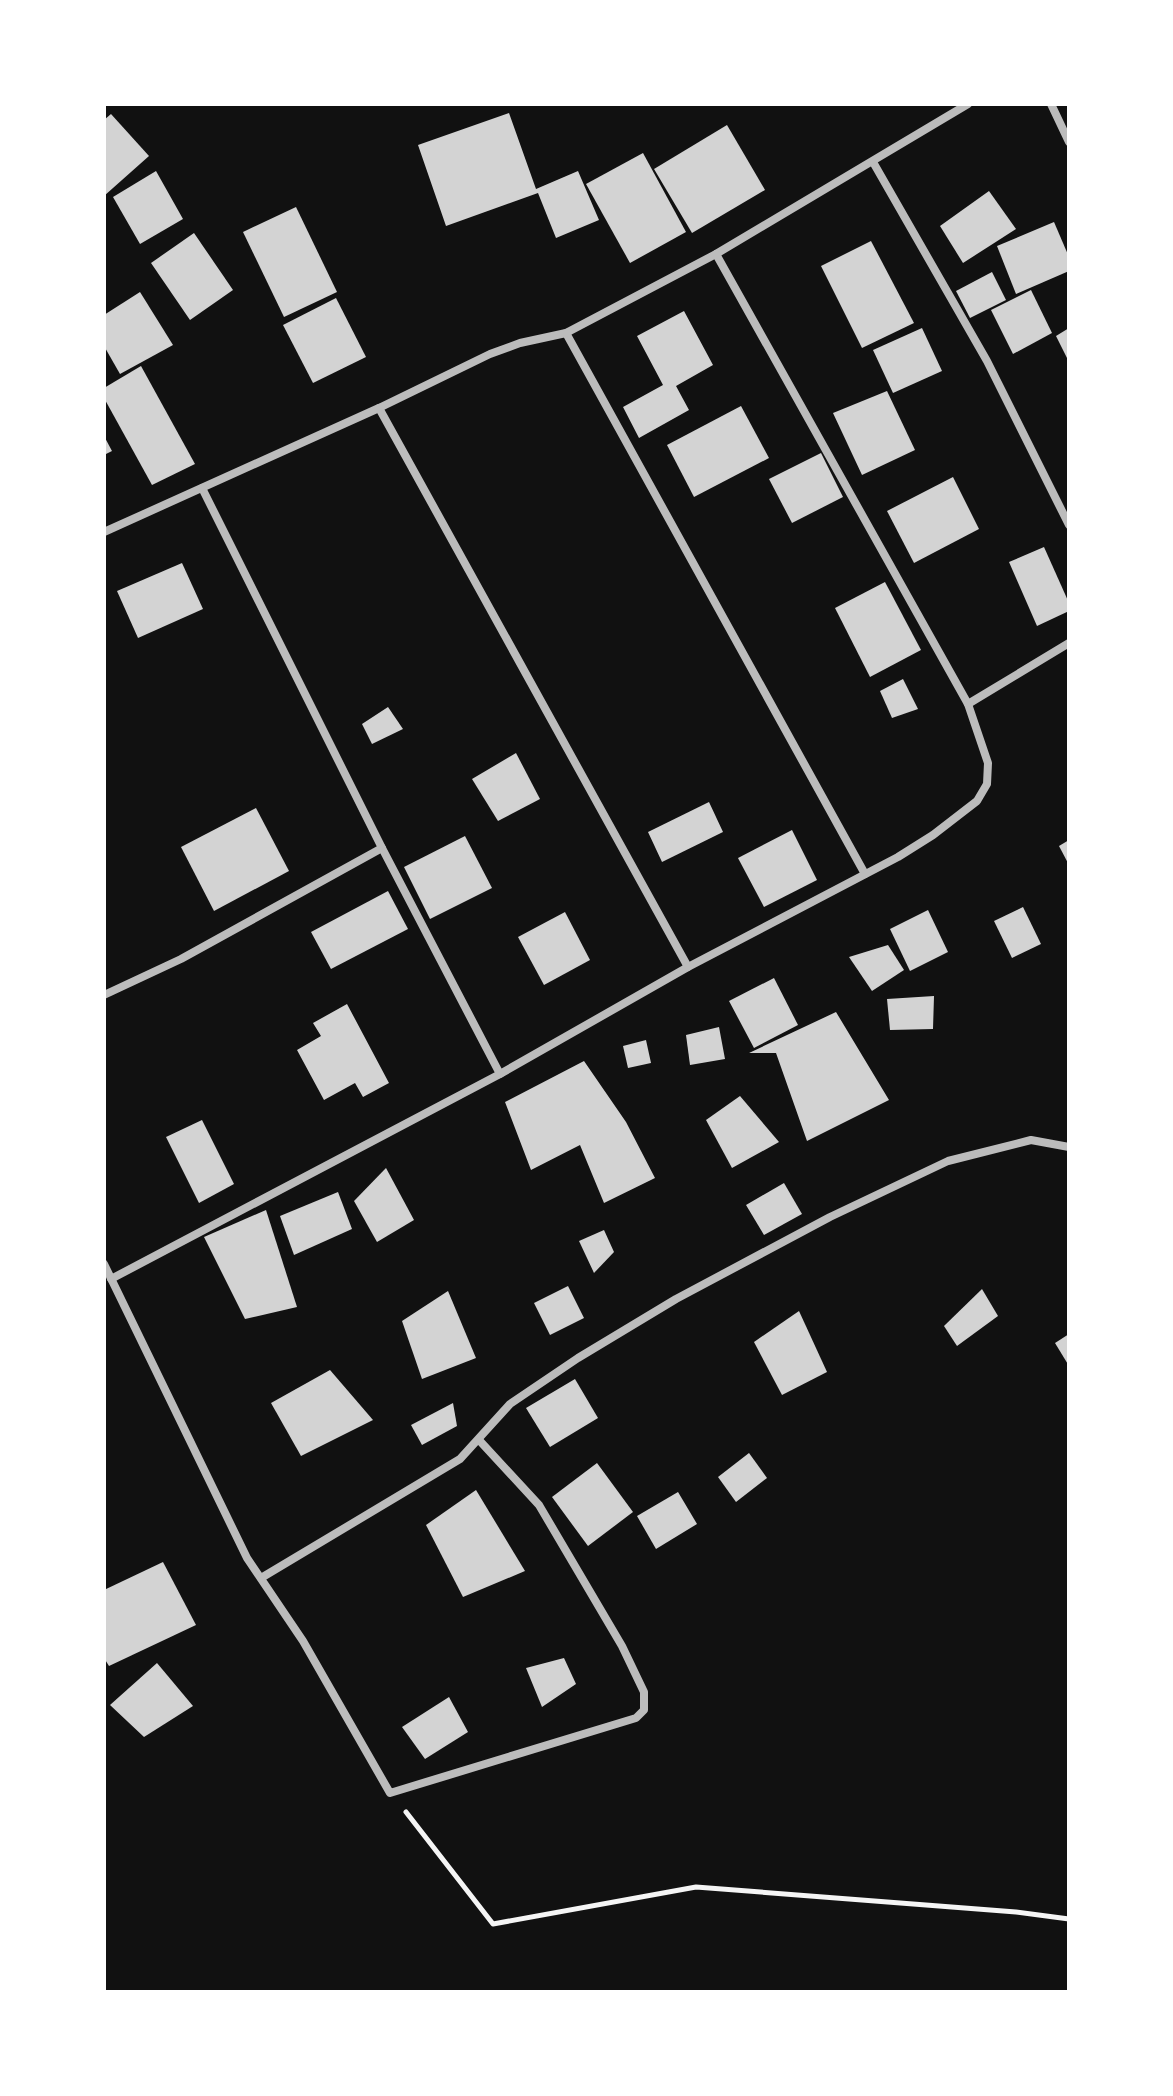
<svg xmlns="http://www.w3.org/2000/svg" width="1173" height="2096" font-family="'Public Sans',sans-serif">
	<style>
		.building { fill: #d3d3d3 }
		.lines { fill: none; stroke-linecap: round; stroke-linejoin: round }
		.path { stroke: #f5f5f5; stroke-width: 5 }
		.minor { stroke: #bcbcbc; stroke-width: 8 }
	</style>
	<rect width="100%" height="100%" fill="#111"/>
	<g class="building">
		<path d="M509 113 536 189 578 171 599 220 556 238 538 193 446 226 418 145Z"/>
		<path d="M111 114 149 156 104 196V120Z"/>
		<path d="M727 125 765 190 692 233 654 169Z"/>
		<path d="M643 153 686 232 630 263 586 184Z"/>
		<path d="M156 171 183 219 140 244 113 197Z"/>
		<path d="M989 191 1016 229 963 263 940 226Z"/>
		<path d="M296 207 337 292 284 317 243 232Z"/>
		<path d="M1054 222 1069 257V271L1016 294 997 246Z"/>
		<path d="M194 233 233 290 190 320 151 263Z"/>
		<path d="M871 241 914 323 862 348 821 266Z"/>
		<path d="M992 272 1006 300 970 318 956 291Z"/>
		<path d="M1031 290 1052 333 1013 354 991 310Z"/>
		<path d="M140 292 173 345 120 374 104 346V315Z"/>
		<path d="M336 298 366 357 313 383 283 325Z"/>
		<path d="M684 311 713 365 676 386 689 410 639 438 623 407 663 385 637 336Z"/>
		<path d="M922 328 942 371 893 393 873 350Z"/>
		<path d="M1069 328V362L1056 336Z"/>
		<path d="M141 366 195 464 152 485 104 398V388Z"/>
		<path d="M887 391 915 450 862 475 833 413Z"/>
		<path d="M741 406 769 458 694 497 667 445Z"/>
		<path d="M104 436 112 451 104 455Z"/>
		<path d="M821 453 843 497 792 523 769 479Z"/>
		<path d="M953 477 979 529 914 563 887 511Z"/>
		<path d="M1044 547 1069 603V611L1037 626 1009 562Z"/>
		<path d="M182 563 203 609 138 638 117 591Z"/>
		<path d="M885 582 921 650 870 677 835 608Z"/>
		<path d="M903 679 918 709 892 718 880 691Z"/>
		<path d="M388 707 403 729 372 744 362 724Z"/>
		<path d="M516 753 540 799 498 821 472 779Z"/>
		<path d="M709 802 723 832 662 862 648 832Z"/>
		<path d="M256 808 289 871 214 911 181 847Z"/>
		<path d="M792 830 817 880 764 907 738 858Z"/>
		<path d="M465 836 492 888 430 919 404 867Z"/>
		<path d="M1069 840V865L1059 846Z"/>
		<path d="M388 891 408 929 331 969 311 932Z"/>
		<path d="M1023 907 1041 944 1012 958 994 921Z"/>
		<path d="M928 910 948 952 910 971 890 929Z"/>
		<path d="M565 912 590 960 544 985 518 937Z"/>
		<path d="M888 945 904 970 872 991 849 957Z"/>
		<path d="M774 978 798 1025 754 1048 729 1001Z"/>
		<path d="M934 996 933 1029 890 1030 887 999Z"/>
		<path d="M347 1004 389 1083 363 1097 355 1083 324 1100 297 1050 321 1036 313 1023Z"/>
		<path d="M836 1012 889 1100 807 1141 776 1053H749Z"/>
		<path d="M719 1027 725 1059 690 1065 686 1035Z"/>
		<path d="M646 1040 651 1063 628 1068 623 1046Z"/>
		<path d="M584 1061 626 1122 655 1178 604 1203 580 1145 531 1170 505 1102Z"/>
		<path d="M740 1096 779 1142 732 1168 706 1120Z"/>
		<path d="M202 1120 234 1184 199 1203 166 1137Z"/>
		<path d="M386 1168 414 1220 377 1242 354 1201Z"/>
		<path d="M784 1183 802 1214 764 1235 746 1205Z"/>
		<path d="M338 1192 352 1229 294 1255 280 1216Z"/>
		<path d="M266 1210 297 1307 245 1319 204 1237Z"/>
		<path d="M604 1230 614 1252 594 1273 579 1241Z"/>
		<path d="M568 1286 584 1318 550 1335 534 1303Z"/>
		<path d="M982 1289 998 1316 957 1346 944 1326Z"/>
		<path d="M448 1291 476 1358 422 1379 402 1321Z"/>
		<path d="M799 1311 827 1372 782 1395 754 1342Z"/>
		<path d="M1069 1334V1366L1055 1343Z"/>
		<path d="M330 1370 373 1420 301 1456 271 1403Z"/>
		<path d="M575 1379 598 1418 550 1447 526 1408Z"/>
		<path d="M453 1403 457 1426 422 1445 411 1425Z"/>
		<path d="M749 1453 767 1478 736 1502 718 1477Z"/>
		<path d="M597 1463 633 1512 588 1546 552 1497Z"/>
		<path d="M476 1490 525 1571 463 1597 426 1525Z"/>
		<path d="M678 1492 697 1524 656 1549 637 1516Z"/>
		<path d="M163 1562 196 1625 109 1666 104 1658V1590Z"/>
		<path d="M564 1658 576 1684 542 1707 526 1668Z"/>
		<path d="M157 1663 193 1706 144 1737 110 1705Z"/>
		<path d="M449 1697 468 1732 425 1759 402 1727Z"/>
	</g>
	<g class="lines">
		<path class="path" d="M406 1812 493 1924 696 1887 1016 1912 1069 1919"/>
		<g class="minor">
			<path d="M1051 104 1069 142"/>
			<path d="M873 162 987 361 1069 525"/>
			<path d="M566 333 865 874"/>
			<path d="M379 408 688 967"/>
			<path d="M104 532 379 408 490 354 520 343 566 333 716 254 968 104"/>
			<path d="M968 704 1069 643"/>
			<path d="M382 848 500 1074 688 967 898 857 933 835 977 801 987 784 988 763 968 704 716 254"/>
			<path d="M104 995 181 959 382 848 202 488"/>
			<path d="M104 1264 247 1558 303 1641 390 1793 636 1718 644 1710V1692L622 1646 539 1505 479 1440"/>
			<path d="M111 1279 500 1074"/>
			<path d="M261 1578 460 1459 510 1404 578 1358 676 1299 830 1217 948 1161 1031 1140 1069 1147"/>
		</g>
	</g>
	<rect width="1173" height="2096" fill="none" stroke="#ffffff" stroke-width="212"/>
</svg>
